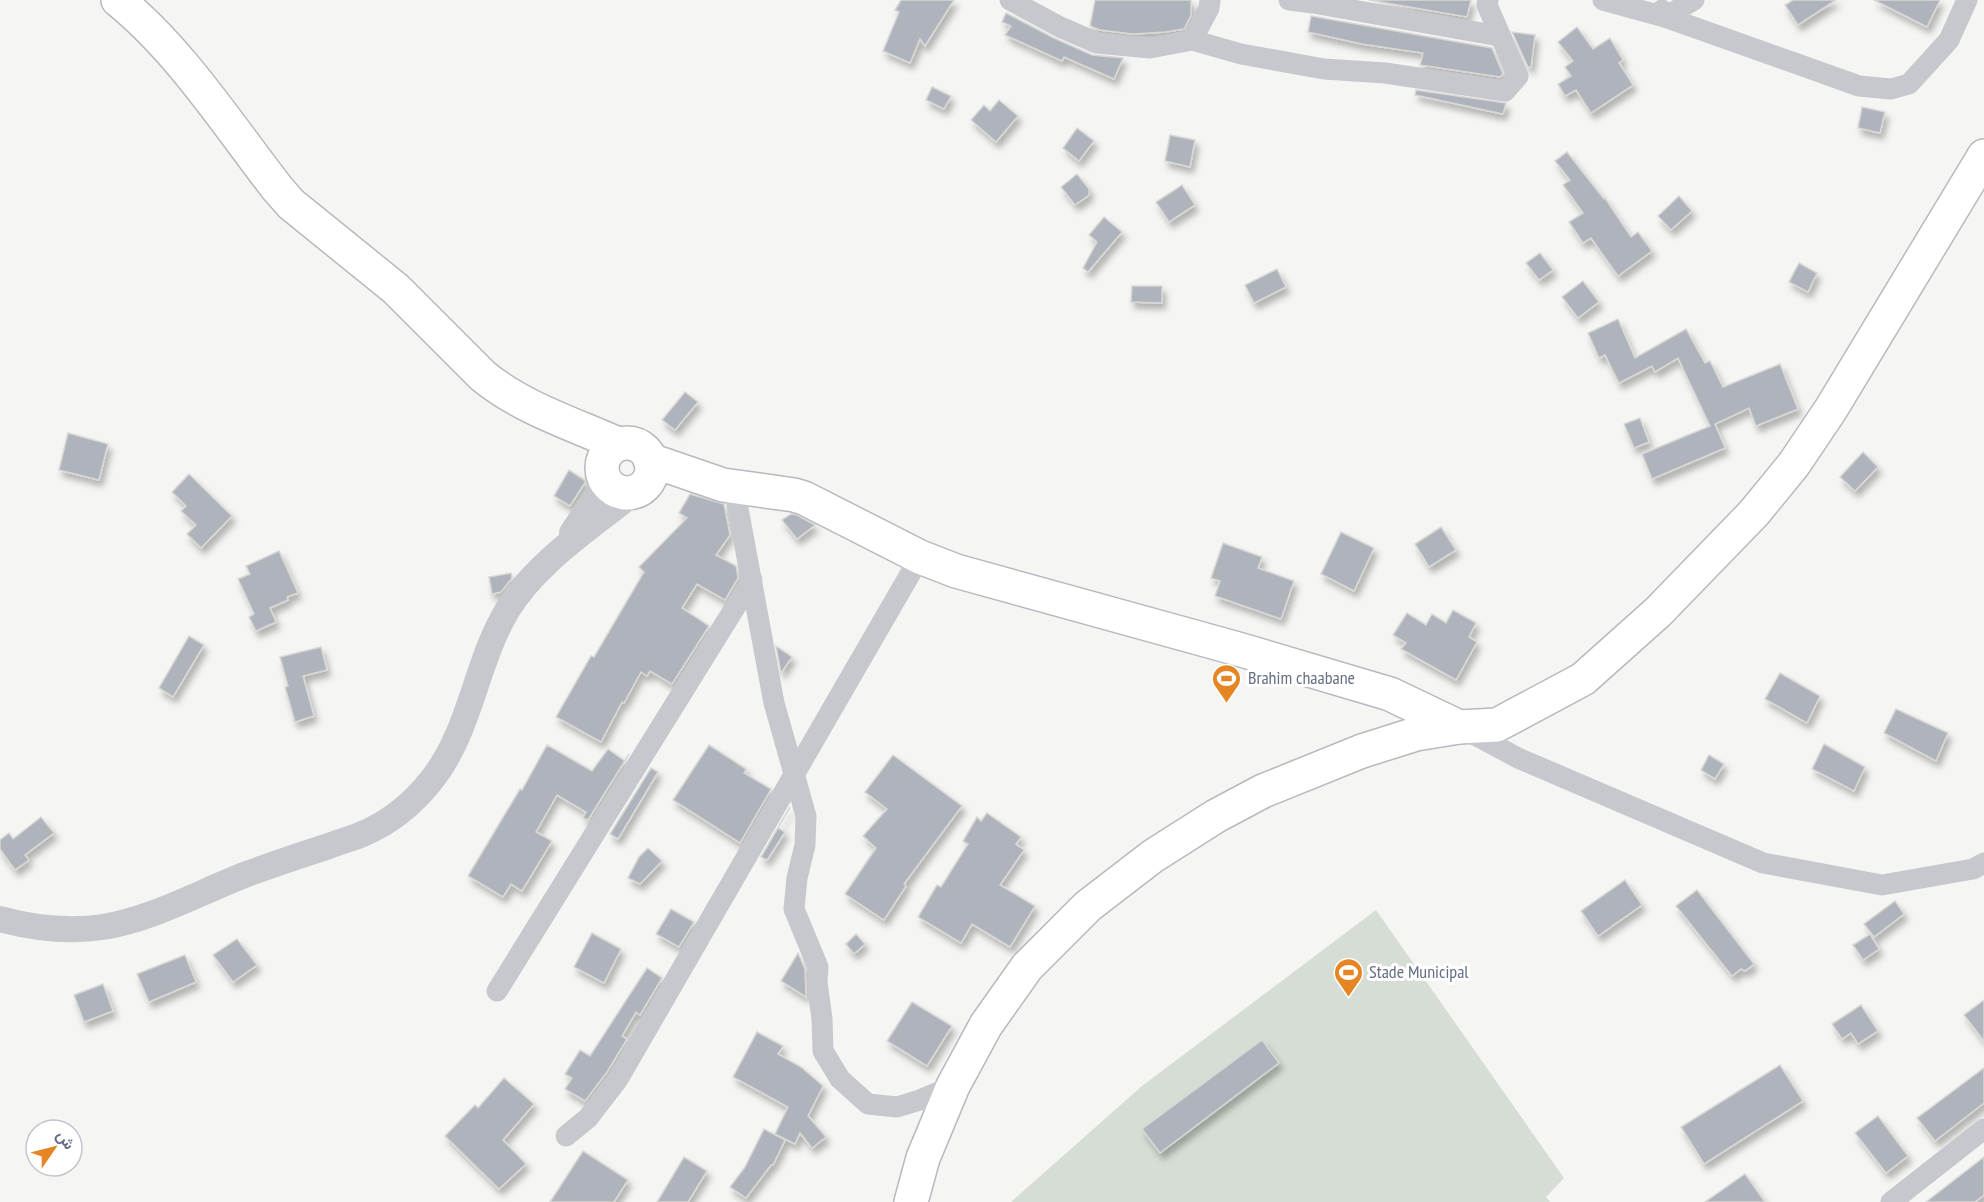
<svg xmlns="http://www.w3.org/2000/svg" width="1984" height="1202" font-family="'PT Sans Narrow',Vazirmatn,sans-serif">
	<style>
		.green { fill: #d5ddd4 }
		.building { fill: #afb3bb; stroke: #d7d8d5; stroke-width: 1.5; filter: url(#shadow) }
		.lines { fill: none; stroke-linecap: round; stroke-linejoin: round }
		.primary-casing { stroke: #b7b9bf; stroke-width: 36 }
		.minor { stroke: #c7c8cd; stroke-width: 21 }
		.tertiary { stroke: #c7c8cd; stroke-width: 26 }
		.primary { stroke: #fff; stroke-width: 33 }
		.labels { text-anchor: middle; stroke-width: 6; stroke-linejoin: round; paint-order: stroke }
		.poi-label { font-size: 18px; fill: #656e84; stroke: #fff; text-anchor: start }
	</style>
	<defs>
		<filter id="shadow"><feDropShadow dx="3.5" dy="6" stdDeviation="3" flood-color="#0004"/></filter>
	</defs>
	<rect width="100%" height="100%" fill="#f5f6f3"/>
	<path class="green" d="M1376 910 1564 1178 1546 1197 1550 1202H1011L1142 1086Z"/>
	<g class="building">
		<path d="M901 0H954L925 46 920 39 910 63 883 51 899 12 895 10Z"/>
		<path d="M1095 0H1191V15L1184 29 1165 32 1133 34 1100 30 1090 26Z"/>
		<path d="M1369 0H1471L1467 17Z"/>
		<path d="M1793 0H1836L1798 25 1785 5Z"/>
		<path d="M1874 0H1940L1927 27Z"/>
		<path d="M1006 13 1054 38 1092 55 1123 58 1114 79 1064 57 1062 61 1005 35 1011 26 1002 22Z"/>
		<path d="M1311 16 1492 48 1503 74 1500 77 1420 65 1423 53 1362 44 1308 32Z"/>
		<path d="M1577 27 1593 49 1610 38 1623 60 1619 63 1633 85 1591 113 1576 90 1565 96 1558 84 1571 76 1565 67 1573 61 1558 42Z"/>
		<path d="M1512 32 1535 35 1531 67H1528Z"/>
		<path d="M932 87 951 96 944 109 926 100Z"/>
		<path d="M1416 90 1506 103 1503 114 1415 95Z"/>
		<path d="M999 100 1018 116 996 142 971 120 984 105 990 111Z"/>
		<path d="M1862 107 1885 112 1880 133 1858 128Z"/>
		<path d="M1077 128 1094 141 1079 161 1063 148Z"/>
		<path d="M1170 135 1195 140 1190 167 1165 161Z"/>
		<path d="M1567 152 1604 199 1605 198 1631 237 1638 232 1652 251 1618 276 1591 238 1583 243 1569 222 1583 213 1563 185 1570 180 1555 161Z"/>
		<path d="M1077 174 1089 189V195L1075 205 1061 187Z"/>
		<path d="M1182 185 1195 205 1169 222 1156 202Z"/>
		<path d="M1679 196 1692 211 1671 230 1658 216Z"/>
		<path d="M1104 217 1122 232 1088 272 1083 268 1097 242 1089 235Z"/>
		<path d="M1540 253 1553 270 1539 280 1526 263Z"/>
		<path d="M1799 263 1817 273 1808 292 1789 282Z"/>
		<path d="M1277 269 1286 287 1254 303 1245 285Z"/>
		<path d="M1583 281 1599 302 1578 318 1562 297Z"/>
		<path d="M1132 286H1162V303L1131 302Z"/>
		<path d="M1618 319 1635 358 1686 329 1705 363 1710 361 1723 387 1780 364 1798 409 1756 426 1749 408 1715 424 1725 448 1652 479 1642 454 1710 426 1678 358 1655 372 1652 366 1619 383 1605 355 1599 358 1588 333Z"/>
		<path d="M685 392 698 402 675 430 662 420Z"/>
		<path d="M1640 418 1649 442 1634 448 1624 424Z"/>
		<path d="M68 433 108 444 99 480 59 470Z"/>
		<path d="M1863 452 1878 467 1855 491 1840 477Z"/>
		<path d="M569 470 586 481 570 506 554 496Z"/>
		<path d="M189 474 232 516 201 548 187 534 196 525 181 511 186 506 172 492Z"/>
		<path d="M690 494 724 504 730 535 716 555 736 566 738 578 725 600 697 584 682 608 709 626 672 684 650 671 647 676 641 672 624 703 622 702 601 742 556 717 591 656 594 657 644 572 639 567 687 518 679 513Z"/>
		<path d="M791 514 797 515 815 525 797 539 782 520Z"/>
		<path d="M1441 527 1456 550 1429 567 1415 544Z"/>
		<path d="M1341 532 1374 548 1354 591 1321 574Z"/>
		<path d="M1223 543 1262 557 1258 568 1294 581 1281 619 1215 596 1220 581 1211 578Z"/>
		<path d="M279 551 298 593 287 597 288 600 270 608 276 622 256 631 249 617 254 614 238 579 250 574 246 566Z"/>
		<path d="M511 573 512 578 501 592 492 594 489 577Z"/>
		<path d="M1453 610 1476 623 1469 637 1477 642 1456 680 1401 649 1406 643 1393 635 1407 613 1426 625 1432 614 1446 623Z"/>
		<path d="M189 636 204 645 173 697 159 688Z"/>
		<path d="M776 646 792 657 781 673Z"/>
		<path d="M321 647 327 670 303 676 314 716 295 722 285 687 288 686 280 657Z"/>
		<path d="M1780 673 1820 696 1807 723 1765 699Z"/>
		<path d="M1896 709 1948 733 1936 761 1884 733Z"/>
		<path d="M1824 744 1865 767 1854 791 1812 769Z"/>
		<path d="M547 745 592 771 608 749 625 761 629 754 588 820 583 818 586 812 557 795 536 832 552 841 522 891 511 884 503 897 468 876 520 789 522 790Z"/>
		<path d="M709 745 746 769 744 773 771 789 740 843 673 800Z"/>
		<path d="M893 755 962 806 904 884 906 886 884 920 845 894 876 848 863 836 887 809 865 792Z"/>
		<path d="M1709 755 1724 764 1715 779 1701 770Z"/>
		<path d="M651 768 658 772 618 839 610 834Z"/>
		<path d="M790 807 778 828 785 832 767 860 761 857Z"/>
		<path d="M987 813 1021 837 1016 844 1024 850 1000 885 1035 906 1010 947 972 924 961 943 918 917 937 885 941 887 968 844 963 841 977 817 981 821Z"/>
		<path d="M41 817 54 833 25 855 29 860 15 870 0 849V840L9 833 13 839Z"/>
		<path d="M648 848 662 861 640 884 628 878 639 857Z"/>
		<path d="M1625 880 1642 905 1598 936 1581 911Z"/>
		<path d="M1697 890 1754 964 1745 971 1741 969 1732 976 1676 906Z"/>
		<path d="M1895 901 1904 914 1874 937 1864 924Z"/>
		<path d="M671 909 694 922 679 947 656 934Z"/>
		<path d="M592 933 621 949 604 983 574 967Z"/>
		<path d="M856 934 865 944 854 954 846 944Z"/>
		<path d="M1870 934 1879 949 1863 960 1853 945Z"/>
		<path d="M237 939 257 965 233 982 213 955Z"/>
		<path d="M798 953 805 969 806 997 781 981Z"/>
		<path d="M185 955 196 982 149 1002 137 974Z"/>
		<path d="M647 968 662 978 640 1015 636 1012 622 1036 627 1039 607 1072 585 1101 565 1089 572 1078 565 1074 580 1050 590 1056Z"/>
		<path d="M103 984 113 1011 84 1022 74 995Z"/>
		<path d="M1984 1000V1041L1964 1015Z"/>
		<path d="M912 1002 952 1026 927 1066 887 1041Z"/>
		<path d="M1861 1005 1878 1031 1858 1044 1851 1033 1842 1039 1832 1024Z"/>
		<path d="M757 1032 783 1046 778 1054 801 1067 823 1086 808 1116 826 1137 812 1148 800 1133 795 1144 775 1134 788 1107 733 1077Z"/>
		<path d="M1262 1040 1279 1063 1160 1153 1142 1129Z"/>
		<path d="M1780 1065 1803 1101 1704 1164 1681 1127Z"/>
		<path d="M1984 1068V1103L1935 1141 1917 1118Z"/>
		<path d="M504 1078 534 1104 503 1140 526 1164 499 1189 445 1136 475 1105 478 1108Z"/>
		<path d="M1878 1116 1908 1156 1886 1173 1855 1133Z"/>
		<path d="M764 1129 785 1140 773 1165H771L746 1198 730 1187 745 1167Z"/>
		<path d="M583 1151 628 1180 614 1202H550Z"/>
		<path d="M684 1157 707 1171 688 1202H657Z"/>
		<path d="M1984 1157V1195L1975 1202H1926Z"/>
		<path d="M1745 1174 1765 1202H1705Z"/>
	</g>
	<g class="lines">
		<defs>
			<g id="primary">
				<path d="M118 0C180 50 228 125 277 188L291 204 396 289 483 376C522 408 573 424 618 444"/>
				<circle cx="627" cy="468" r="25"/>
				<path d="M650 460 723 485 794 495 804 498 920 557 956 571 1238 649 1390 694 1459 727"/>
				<path d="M911 1202 923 1158 953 1086 986 1025 1027 967 1088 906 1153 856 1216 816 1263 791 1362 751 1416 734 1459 727 1497 725 1583 679 1658 612 1754 513 1794 464 1831 409 1984 156"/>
			</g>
		</defs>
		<use href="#primary" class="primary-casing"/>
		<g class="minor">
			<path d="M1010 0 1060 27 1097 43 1150 48 1192 40 1209 8 1210 0"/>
			<path d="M1289 0 1313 3 1499 36"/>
			<path d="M1603 0 1665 17 1859 86 1891 89 1909 84 1949 40 1967 0"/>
			<path d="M1662 10 1665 17 1694 0"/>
			<path d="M1192 40 1241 54 1324 69 1385 73 1505 91 1518 76 1487 5 1488 0"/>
			<path d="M734 487 774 703 806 816 805 845 797 878 794 909 818 967 817 982 822 1019 823 1051 840 1079 868 1104 897 1107 920 1100 953 1086"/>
			<path d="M1464 729 1518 758 1763 863 1882 885 1973 869 1984 863"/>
			<path d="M497 991 752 580"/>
			<path d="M566 1136 588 1118 618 1079 920 557"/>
			<path d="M1891 1202 1984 1129"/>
		</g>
		<g class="tertiary">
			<path d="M572 533 606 482"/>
			<path d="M0 919C33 928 68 932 103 927 153 919 200 892 247 874 274 864 301 855 329 846 341 841 355 838 367 832 391 821 413 803 430 782 471 732 475 663 508 609 535 565 583 533 623 501L630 493"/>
		</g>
		<use href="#primary" class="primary"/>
	</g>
	<defs>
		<symbol id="stadium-pin" viewBox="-11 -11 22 30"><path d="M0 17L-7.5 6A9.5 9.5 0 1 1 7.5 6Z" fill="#e68524" stroke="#fff"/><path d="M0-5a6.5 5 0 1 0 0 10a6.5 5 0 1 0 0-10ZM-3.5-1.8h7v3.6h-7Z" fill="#fff"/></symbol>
	</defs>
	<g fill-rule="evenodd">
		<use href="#stadium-pin" x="1210" y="662" width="33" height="45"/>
		<use href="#stadium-pin" x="1332" y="956" width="33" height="45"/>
	</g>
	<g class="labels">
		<g class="poi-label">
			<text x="1248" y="684">Brahim chaabane</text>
			<text x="1369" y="978">Stade Municipal</text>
		</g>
	</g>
	<g transform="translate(54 1148) rotate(55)"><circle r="28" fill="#ffffff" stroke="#c1c5ce" stroke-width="1.5"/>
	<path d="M0-4.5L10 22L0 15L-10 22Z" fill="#e68524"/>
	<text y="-9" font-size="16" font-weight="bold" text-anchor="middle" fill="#656e84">ش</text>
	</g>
</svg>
